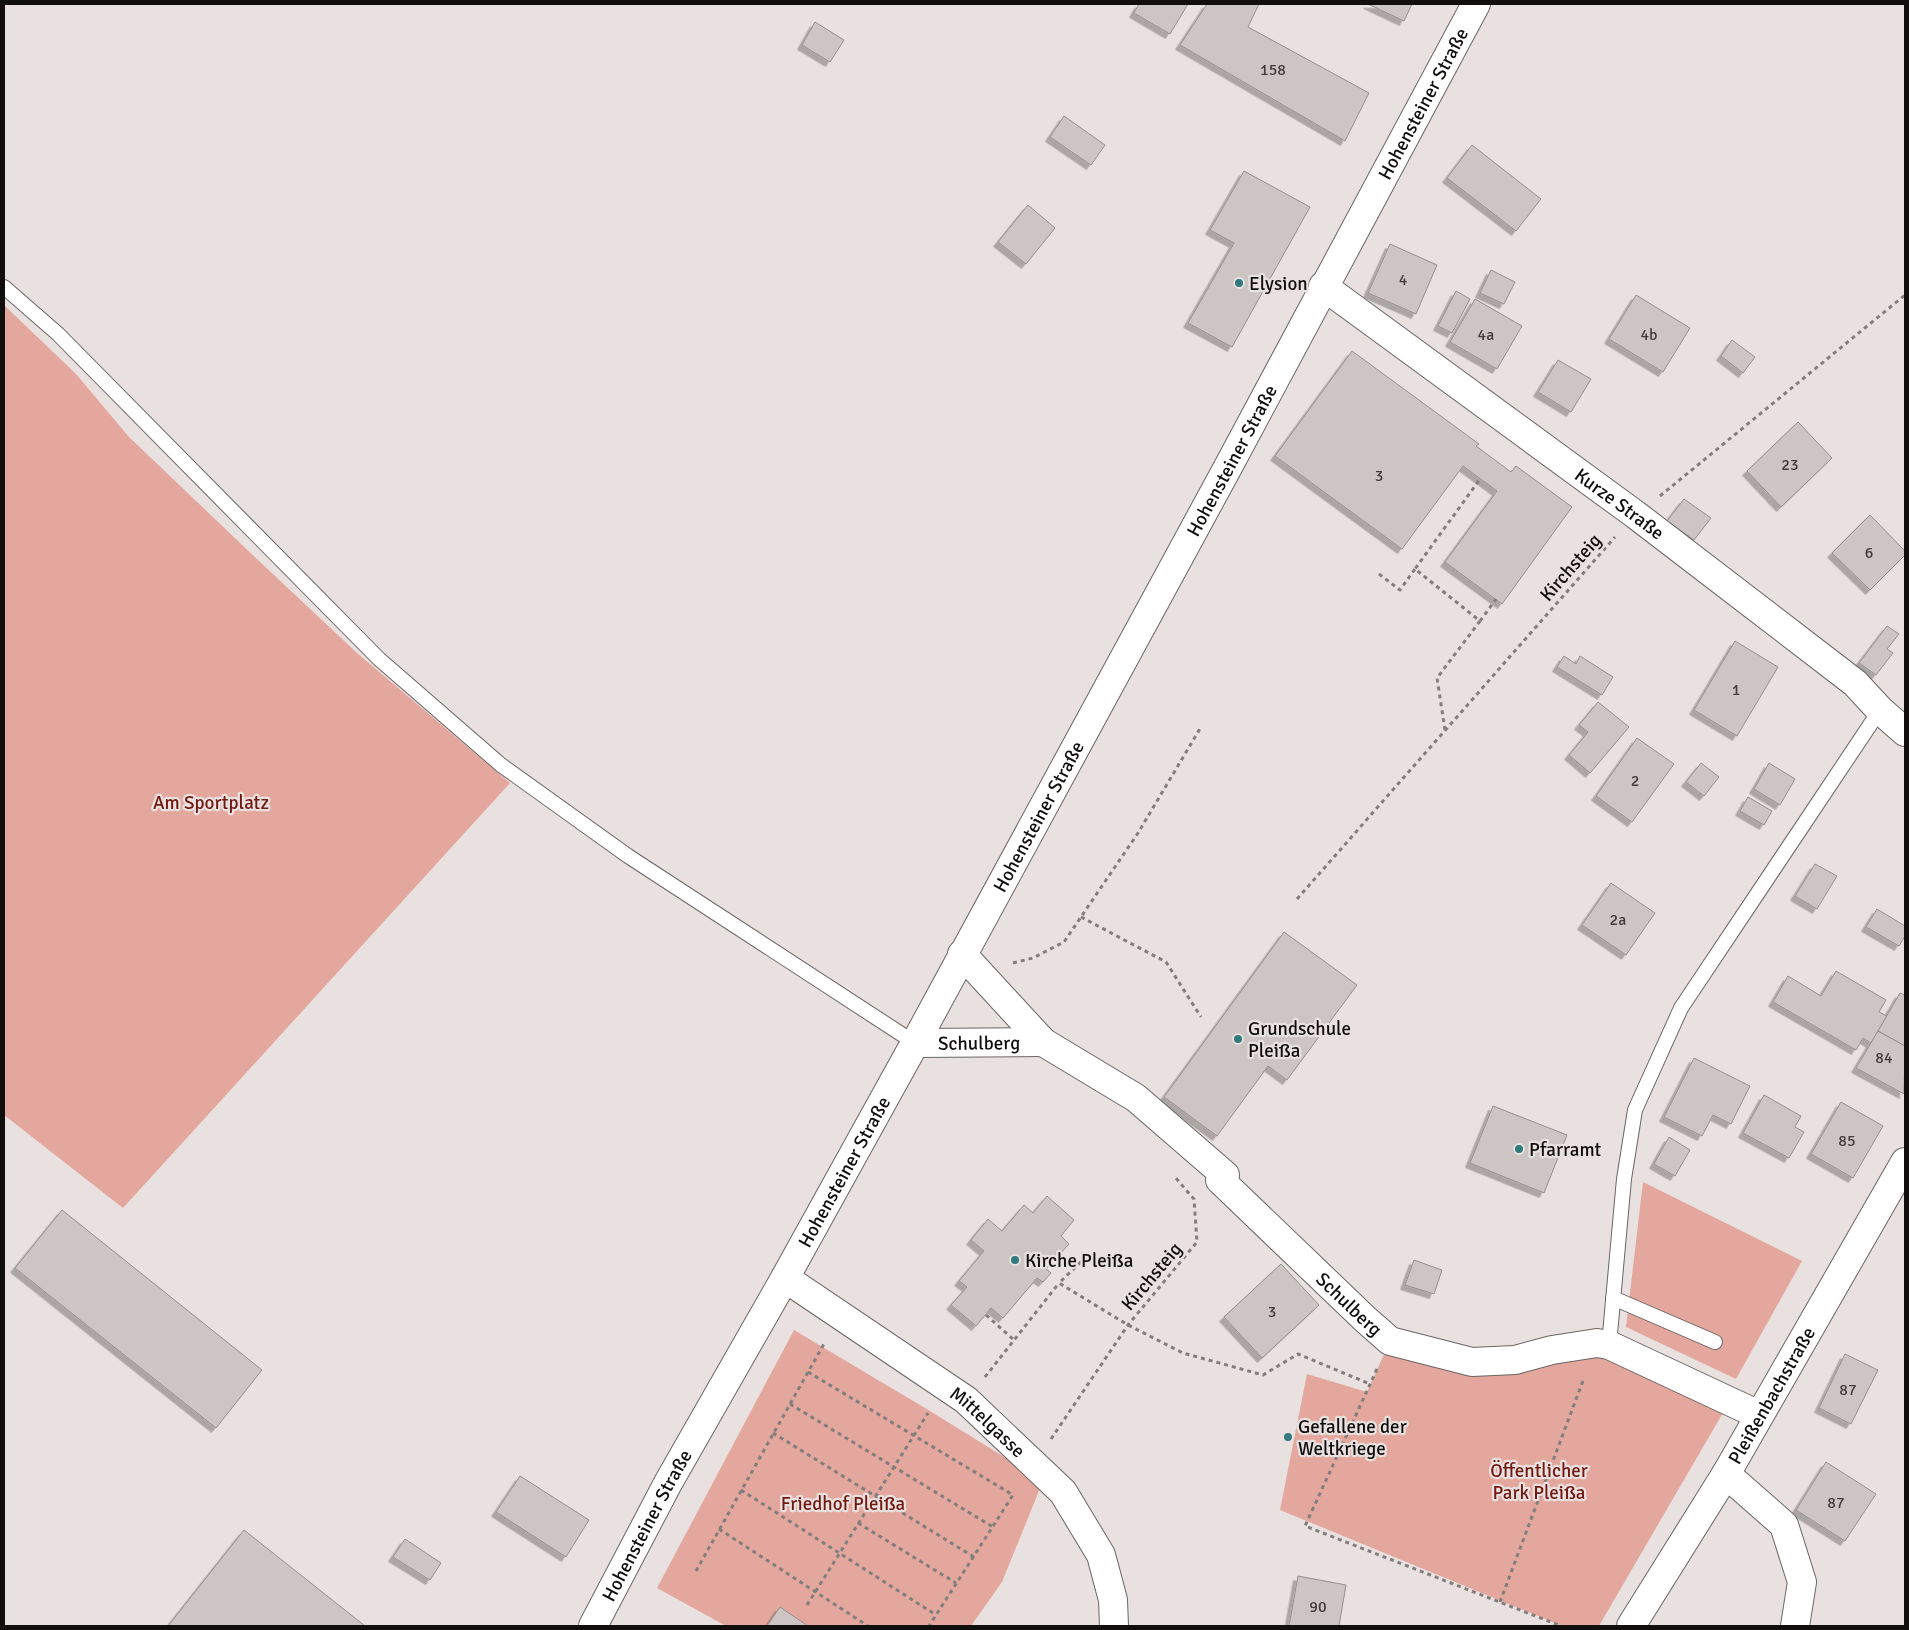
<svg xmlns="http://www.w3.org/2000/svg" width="1909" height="1630" font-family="Signika,sans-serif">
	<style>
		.green { fill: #e3a79d }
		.building { fill: #ccc5c3; stroke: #968e8d; filter: url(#shadow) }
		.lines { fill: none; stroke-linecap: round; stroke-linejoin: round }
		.lane-casing { stroke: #6b6563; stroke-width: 16 }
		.street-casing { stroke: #6b6563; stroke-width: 30 }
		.secondary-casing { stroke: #6b6563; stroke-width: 30 }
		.path { stroke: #837e7d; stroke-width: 3; stroke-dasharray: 4 4; stroke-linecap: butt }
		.lane { stroke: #fff; stroke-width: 14 }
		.street { stroke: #fff; stroke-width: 28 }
		.secondary { stroke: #fff; stroke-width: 28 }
		.poi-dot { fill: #317a7d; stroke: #e9e1e0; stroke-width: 2 }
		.labels { text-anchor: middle; stroke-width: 4.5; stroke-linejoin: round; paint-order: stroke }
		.number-label { font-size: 16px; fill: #403c3b }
		.street-label { font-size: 19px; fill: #110e0e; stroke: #e9e1e0 }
		.poi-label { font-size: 19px; fill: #110e0e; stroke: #e9e1e0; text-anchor: start }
		.park-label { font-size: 19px; fill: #71180f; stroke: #e9e1e0 }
	</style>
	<defs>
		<filter id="shadow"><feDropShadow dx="-4.5" dy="4.5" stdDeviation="0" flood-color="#0004"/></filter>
	</defs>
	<rect width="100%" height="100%" fill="#e9e1e0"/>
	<g class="green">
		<path d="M4 305 76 374 129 437 259 561 357 653 510 783 123 1208 4 1115Z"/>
		<path d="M1643 1182 1802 1261 1736 1379 1626 1327Z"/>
		<path d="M794 1330 930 1411 1043 1481 1002 1582 971 1626H726L657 1588Z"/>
		<path d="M1390 1341 1500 1361 1597 1343 1724 1411 1599 1626H1562L1280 1510 1307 1374 1367 1392Z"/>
	</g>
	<g class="building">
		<path d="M1139 4H1188L1170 34 1134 13Z"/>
		<path d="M1207 4H1259L1248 27 1369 93 1345 141 1180 45Z"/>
		<path d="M1368 4H1412L1404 21Z"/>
		<path d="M815 22 844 40 830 62 802 45Z"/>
		<path d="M1064 116 1105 145 1091 165 1050 137Z"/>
		<path d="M1472 145 1541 199 1516 231 1447 178Z"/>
		<path d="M1244 171 1310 207 1232 347 1188 323 1234 243 1210 230Z"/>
		<path d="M1028 205 1055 228 1026 264 998 242Z"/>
		<path d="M1390 244 1437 265 1416 314 1368 293Z"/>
		<path d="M1491 270 1515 282 1504 304 1480 293Z"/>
		<path d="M1456 291 1470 299 1452 333 1438 326Z"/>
		<path d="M1636 295 1690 328 1663 372 1609 339Z"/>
		<path d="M1475 299 1522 326 1497 369 1450 342Z"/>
		<path d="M1732 340 1755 357 1743 373 1721 356Z"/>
		<path d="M1352 351 1479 444 1476 446 1511 472 1516 466 1572 507 1502 604 1445 562 1497 491 1463 466 1402 549 1275 456Z"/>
		<path d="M1558 360 1591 379 1571 412 1538 392Z"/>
		<path d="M1798 422 1832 458 1781 507 1747 471Z"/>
		<path d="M1684 499 1711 518 1694 540 1667 521Z"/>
		<path d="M1870 515 1905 551V555L1870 590 1832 553Z"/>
		<path d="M1887 626 1899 634 1887 649 1893 653 1876 675 1859 663Z"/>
		<path d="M1735 641 1778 667 1737 736 1694 710Z"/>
		<path d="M1564 656 1576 664 1580 656 1613 677 1602 695 1557 667Z"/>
		<path d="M1598 702 1629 727 1590 773 1569 755 1588 732 1579 725Z"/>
		<path d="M1637 738 1674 764 1632 822 1596 796Z"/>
		<path d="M1701 763 1719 777 1704 796 1686 782Z"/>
		<path d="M1769 763 1795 779 1780 805 1754 789Z"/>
		<path d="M1748 797 1772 811 1764 825 1740 811Z"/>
		<path d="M1815 864 1837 876 1817 909 1795 896Z"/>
		<path d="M1611 883 1655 913 1626 955 1582 925Z"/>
		<path d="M1877 909 1905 926V936L1899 946 1866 927Z"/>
		<path d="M1284 932 1357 985 1287 1080 1268 1066 1217 1136 1164 1097Z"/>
		<path d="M1836 971 1886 1000 1879 1012 1887 1016 1871 1043 1863 1038 1856 1050 1773 1002 1788 976 1821 996Z"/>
		<path d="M1900 993 1905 995V1046L1878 1031Z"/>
		<path d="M1878 1031 1905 1046 1904 1094 1856 1068Z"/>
		<path d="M1694 1058 1750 1086 1731 1124 1713 1115 1702 1136 1664 1117Z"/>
		<path d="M1764 1095 1801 1116 1795 1127 1804 1132 1789 1158 1743 1133Z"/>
		<path d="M1841 1102 1883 1126 1853 1178 1811 1154Z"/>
		<path d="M1493 1106 1567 1135 1544 1193 1470 1163Z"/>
		<path d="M1669 1137 1690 1150 1675 1176 1654 1164Z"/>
		<path d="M1047 1196 1074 1220 1061 1236 1069 1244 1046 1269 1051 1273 1043 1282 1037 1278 1003 1318 991 1308 976 1326 951 1305 967 1287 959 1281 984 1251 971 1240 988 1219 1002 1231 1024 1205 1033 1213Z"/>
		<path d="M62 1210 262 1370 216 1428 15 1268Z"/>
		<path d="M1414 1260 1442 1270 1434 1294 1405 1285Z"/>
		<path d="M1281 1264 1319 1305 1262 1358 1224 1317Z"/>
		<path d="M1845 1354 1878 1370 1851 1424 1819 1408Z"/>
		<path d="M1826 1462 1876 1494 1845 1541 1796 1510Z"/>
		<path d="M520 1476 589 1520 566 1557 496 1512Z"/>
		<path d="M244 1530 365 1626H168Z"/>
		<path d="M405 1539 441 1563 430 1580 393 1557Z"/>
		<path d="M1298 1576 1346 1585 1339 1626H1289Z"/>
		<path d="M780 1607 808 1626H767Z"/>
	</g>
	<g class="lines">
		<defs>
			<g id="lane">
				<path d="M4 287 58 334 379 659 501 765 628 856 915 1043"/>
				<path d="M1613 1298 1715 1342"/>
				<path d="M1609 1345 1624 1179 1635 1110 1681 1008 1880 710"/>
			</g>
			<g id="street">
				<path id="s1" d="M1323 286 1636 515 1855 683 1880 710 1905 732"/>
				<path id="s2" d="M962 954 1043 1042 1136 1098 1225 1175 1220 1180 1365 1319 1390 1341 1472 1362 1515 1360 1552 1350 1597 1343 1609 1345 1759 1415"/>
				<path id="s3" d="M915 1043 1043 1042"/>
				<path id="s4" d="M785 1278 966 1400 1063 1492 1101 1555 1113 1600 1114 1626"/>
				<path d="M1726 1474 1784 1525 1802 1582 1795 1626"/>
			</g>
			<g id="secondary">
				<path id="s5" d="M593 1626 668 1483 785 1278 915 1043 1228 467 1476 4"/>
				<path id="s6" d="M1631 1626 1726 1474 1905 1162"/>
			</g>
		</defs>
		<use href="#lane" class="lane-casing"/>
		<use href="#street" class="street-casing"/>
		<use href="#secondary" class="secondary-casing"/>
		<g class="path">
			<path d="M1660 496 1905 295"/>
			<path d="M1379 574 1400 590 1415 569"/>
			<path d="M1480 621 1496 599"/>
			<path d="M1445 730 1437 678 1480 621 1415 569 1480 479"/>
			<path d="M1297 899 1615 537"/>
			<path d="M1081 917 1166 962 1201 1017"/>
			<path d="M1013 963 1033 958 1064 942 1138 833 1201 727"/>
			<path d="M1087 1256 1059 1283 1128 1325 1183 1353 1263 1375 1298 1354 1370 1384"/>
			<path d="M986 1315 1014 1340"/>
			<path d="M1377 1369 1305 1526 1561 1626"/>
			<path d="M808 1372 1013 1495 929 1626"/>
			<path d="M985 1377 1059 1283"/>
			<path d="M790 1404 993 1527"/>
			<path d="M773 1433 974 1557"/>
			<path d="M1051 1439 1128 1325 1197 1242 1194 1199 1174 1176"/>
			<path d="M741 1490 936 1615"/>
			<path d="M858 1523 956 1583"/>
			<path d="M719 1529 868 1626"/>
			<path d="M696 1571 825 1342"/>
			<path d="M1500 1602 1584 1378"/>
			<path d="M807 1605 928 1413"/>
		</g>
		<use href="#lane" class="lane"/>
		<use href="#street" class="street"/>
		<use href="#secondary" class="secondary"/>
	</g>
	<g class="poi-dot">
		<circle cx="1239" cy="283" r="5"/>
		<circle cx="1238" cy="1039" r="5"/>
		<circle cx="1519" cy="1149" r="5"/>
		<circle cx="1015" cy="1260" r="5"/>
		<circle cx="1288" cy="1437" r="5"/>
	</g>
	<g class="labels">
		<g class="number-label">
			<text x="1273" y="75">158</text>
			<text x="1403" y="285">4</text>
			<text x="1486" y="340">4a</text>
			<text x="1649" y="340">4b</text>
			<text x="1790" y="470">23</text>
			<text x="1379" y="481">3</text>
			<text x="1869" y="558">6</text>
			<text x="1736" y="695">1</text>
			<text x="1635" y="786">2</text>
			<text x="1618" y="925">2a</text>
			<text x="1884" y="1063">84</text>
			<text x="1847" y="1146">85</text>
			<text x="1272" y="1317">3</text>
			<text x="1848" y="1395">87</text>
			<text x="1836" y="1508">87</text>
			<text x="1318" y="1612">90</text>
		</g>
		<g class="street-label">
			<text dy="7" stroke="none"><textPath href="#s5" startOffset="1734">Hohensteiner Straße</textPath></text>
			<text dy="7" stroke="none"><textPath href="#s5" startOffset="1329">Hohensteiner Straße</textPath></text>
			<text dy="7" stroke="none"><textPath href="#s1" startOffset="368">Kurze Straße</textPath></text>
			<text transform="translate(1570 567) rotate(-49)" y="7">Kirchsteig</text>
			<text dy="7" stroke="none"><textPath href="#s5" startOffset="924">Hohensteiner Straße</textPath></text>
			<text dy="7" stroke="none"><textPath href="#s3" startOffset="64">Schulberg</textPath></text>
			<text dy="7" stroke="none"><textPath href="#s5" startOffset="519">Hohensteiner Straße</textPath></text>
			<text transform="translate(1151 1276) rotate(-50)" y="7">Kirchsteig</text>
			<text dy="7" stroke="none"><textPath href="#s2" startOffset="532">Schulberg</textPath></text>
			<text dy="7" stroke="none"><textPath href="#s6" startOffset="270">Pleißenbachstraße</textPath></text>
			<text dy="7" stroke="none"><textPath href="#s4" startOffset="249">Mittelgasse</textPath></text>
			<text dy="7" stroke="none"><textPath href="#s5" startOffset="114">Hohensteiner Straße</textPath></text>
		</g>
		<g class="poi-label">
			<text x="1249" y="290">Elysion</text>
			<text x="1248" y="1035">Grundschule<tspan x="1248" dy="22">Pleißa</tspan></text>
			<text x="1529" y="1156">Pfarramt</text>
			<text x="1025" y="1267">Kirche Pleißa</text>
			<text x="1298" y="1433">Gefallene der<tspan x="1298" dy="22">Weltkriege</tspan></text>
		</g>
		<g class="park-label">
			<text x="211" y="809">Am Sportplatz</text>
			<text x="1539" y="1477">Öffentlicher<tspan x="1539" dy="22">Park Pleißa</tspan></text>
			<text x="843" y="1510">Friedhof Pleißa</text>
		</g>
	</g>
	<rect width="1909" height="1630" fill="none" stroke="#110e0e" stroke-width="10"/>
</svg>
